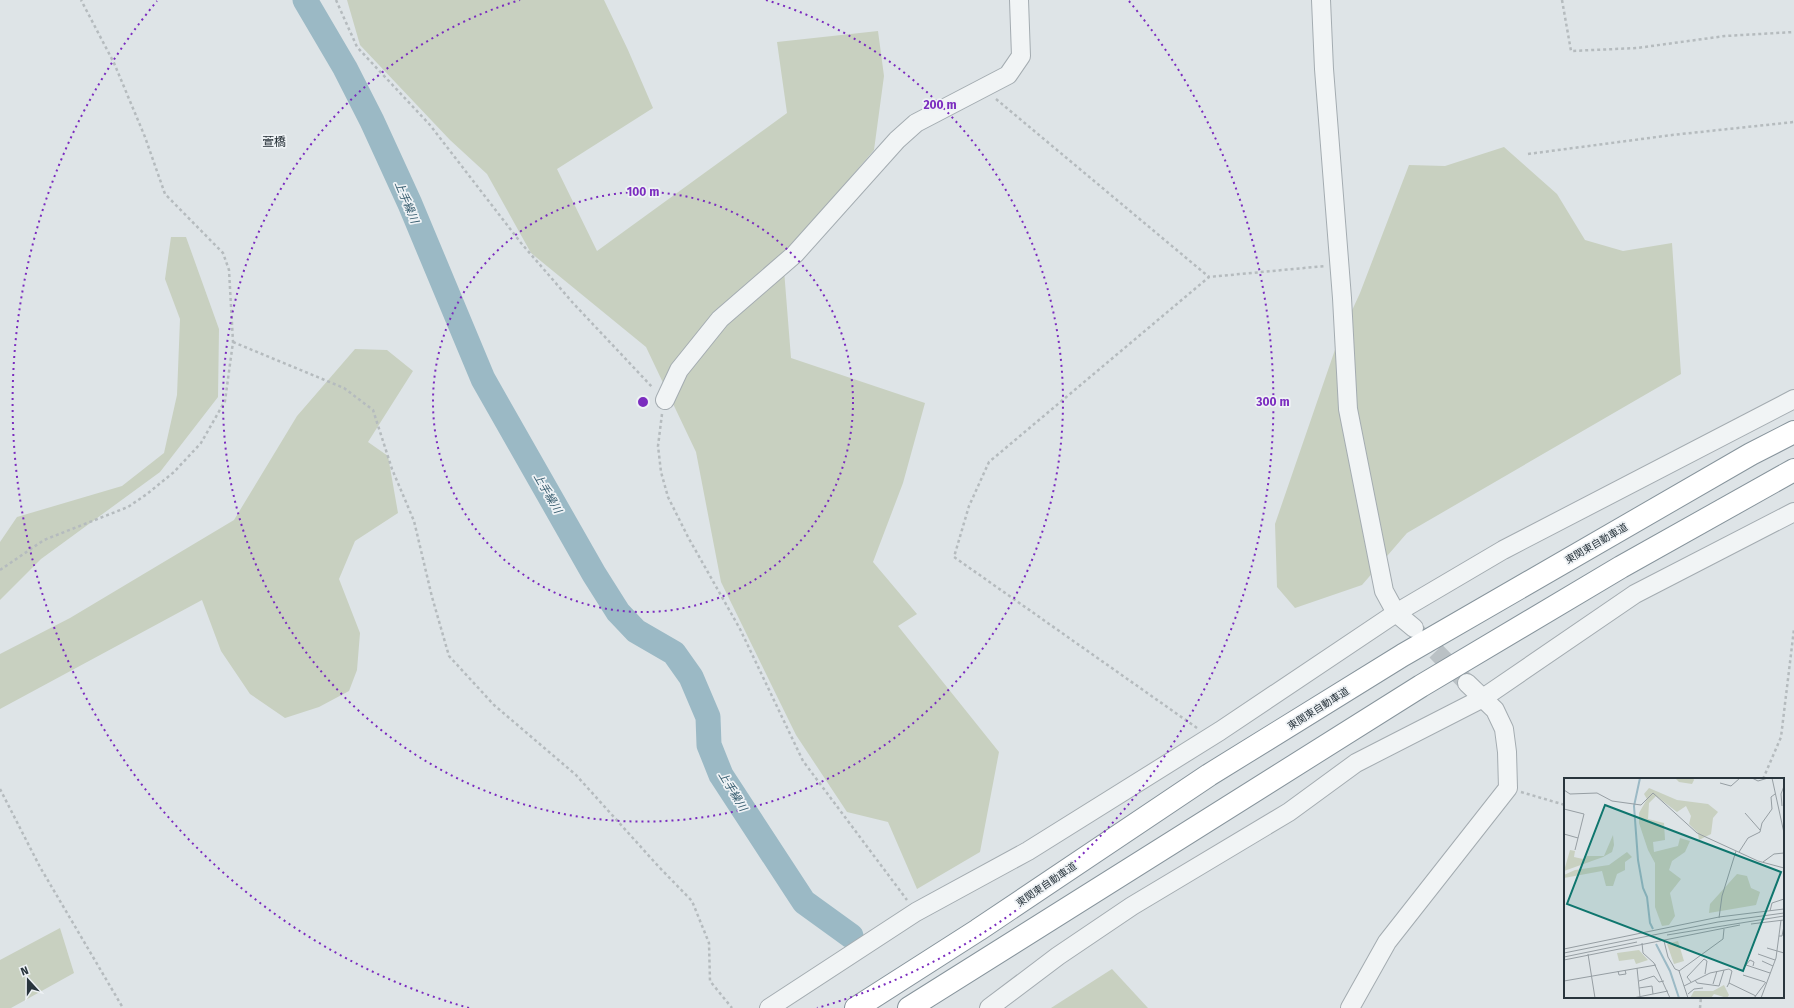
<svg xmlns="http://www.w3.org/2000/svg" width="1794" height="1008" font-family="'Fira Sans','Noto Sans JP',sans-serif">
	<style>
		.green { fill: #c8d0c0 }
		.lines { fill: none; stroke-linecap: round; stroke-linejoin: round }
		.river { stroke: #9bb9c5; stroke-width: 25 }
		.minor-tunnel { stroke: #bac1c5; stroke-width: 18; stroke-dasharray: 18 9; stroke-linecap: butt }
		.minor-casing { stroke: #a4acb1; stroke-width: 20 }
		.highway-casing { stroke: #87949c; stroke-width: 24 }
		.path { stroke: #b5bbbe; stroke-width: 2.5; stroke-dasharray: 3 3; stroke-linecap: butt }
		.minor { stroke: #f1f4f5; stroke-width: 18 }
		.highway { stroke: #fff; stroke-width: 22 }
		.ring { fill: none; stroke: #7b2cbf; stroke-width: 2; stroke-dasharray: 2 4 }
		.labels { text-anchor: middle; stroke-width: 3.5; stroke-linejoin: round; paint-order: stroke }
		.street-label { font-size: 10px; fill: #29353d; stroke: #eef2f5 }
		.water-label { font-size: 11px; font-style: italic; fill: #365c6e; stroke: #eef2f5 }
		.quarter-label { font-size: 12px; fill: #1b262d; stroke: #eef2f5 }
		.inset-river { fill: none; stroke: #9bb9c5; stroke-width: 2 }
		.inset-road { fill: none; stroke: #969ea3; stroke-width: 1 }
		.view { fill: #0f766e; fill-opacity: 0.15; stroke: #0f766e; stroke-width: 2 }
		.inset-edge { fill: none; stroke: #29353d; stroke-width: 2 }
		.centre { fill: #7b2cbf; stroke: #eef2f5; stroke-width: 2 }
		.ring-label { font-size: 12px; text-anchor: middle; font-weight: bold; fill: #7b2cbf; stroke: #eef2f5; stroke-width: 3.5; stroke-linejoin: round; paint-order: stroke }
	</style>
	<rect width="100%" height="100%" fill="#dee4e7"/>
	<g class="green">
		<path d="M347 0H604L628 50 653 108 557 169 597 251 787 113 777 42 878 31 884 76 874 150 816 218 784 270 791 358 925 403 903 483 873 562 917 614 898 626 999 752 980 852 917 889 888 822 847 812 796 735 721 582 696 452 646 347 531 253 487 174 450 140 360 45Z"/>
		<path d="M1504 147 1557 194 1585 240 1623 251 1672 243 1681 374 1407 533 1362 585 1295 608 1277 587 1275 524 1338 341 1360 293 1409 165 1445 166Z"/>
		<path d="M171 237H186L219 329 218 397 160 472 41 559 0 600V542L17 517 122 486 164 453 177 395 180 319 165 279Z"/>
		<path d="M355 349 387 350 413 371 368 442 388 456 398 513 355 541 339 579 360 633 357 670 349 691 319 707 285 718 250 694 221 651 202 600 0 709V654L70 618 234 520 297 416Z"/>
		<path d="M60 928 74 973 11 1008H0V960Z"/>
		<path d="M1112 969 1148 1008H1051Z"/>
	</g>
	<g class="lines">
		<path class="river" d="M305 0 345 68 372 121 410 204 483 379 594 574 618 612 636 631 674 653 691 677 708 717 709 745 721 775 804 902 851 936"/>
		<path class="minor-tunnel" d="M1417 632 1467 683"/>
		<defs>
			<g id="minor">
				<path d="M1321 0 1324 69 1342 298 1348 409 1384 591 1396 613 1414 628"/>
				<path d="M665 400 679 370 720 319 795 254 897 140 916 123 1008 75 1021 56 1019 0"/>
				<path d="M769 1008 916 912 1028 851 1220 731 1396 613 1503 550 1794 399"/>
				<path d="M989 1008 1058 956 1132 906 1289 812 1356 763 1483 698 1635 594 1794 512"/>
				<path d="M1350 1008 1387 942 1508 788 1507 752 1504 729 1495 710 1467 683"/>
			</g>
			<g id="highway">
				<path d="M856 1008 978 930 1209 775 1403 655 1751 454 1794 432"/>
				<path d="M909 1008 1421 686 1621 567 1794 470"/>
			</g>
		</defs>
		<use href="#minor" class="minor-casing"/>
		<use href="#highway" class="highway-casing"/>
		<g class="path">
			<path d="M336 0 357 47 430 125 521 243 573 303 653 388"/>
			<path d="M1562 0 1571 51 1637 48 1725 36 1794 32"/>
			<path d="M996 99 1209 277"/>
			<path d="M1528 154 1672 135 1794 122"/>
			<path d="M233 342 344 388 373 410 392 469 414 521 432 597 449 656 494 705 576 775 659 867 692 901 709 943 710 981 732 1008"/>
			<path d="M662 414 658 446 661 472 668 497 688 537 740 629 803 761 907 900"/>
			<path d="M0 570 44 540 128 507 147 494 174 472 201 443 225 401 233 342 229 270 223 253 165 194 145 137 114 63 81 0"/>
			<path d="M1197 728 954 557 969 506 989 462 1209 277 1325 266"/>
			<path d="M1763 779 1781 737 1794 629"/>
			<path d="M0 789 40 867 123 1008"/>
			<path d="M1521 792 1565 805"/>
			<path d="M1700 1008 1701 997"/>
		</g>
		<use href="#minor" class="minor"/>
		<use href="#highway" class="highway"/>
	</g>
	<g class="ring">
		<circle cx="643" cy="402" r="210"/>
		<path d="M766 0A420 420 0 1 1 520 0"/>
		<path d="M469 1008A630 630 0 0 1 157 1M1129 1A630 630 0 0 1 817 1008"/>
	</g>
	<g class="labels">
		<g class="street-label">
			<text transform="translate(1596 543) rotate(-30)" y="4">東関東自動車道</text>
			<text transform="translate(1318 708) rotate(-32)" y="4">東関東自動車道</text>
			<text transform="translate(1046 884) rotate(-34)" y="4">東関東自動車道</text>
		</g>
		<g class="water-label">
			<text transform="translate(407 202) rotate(67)" y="4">上手繰川</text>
			<text transform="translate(548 493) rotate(60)" y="4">上手繰川</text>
			<text transform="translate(733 791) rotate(59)" y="4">上手繰川</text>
		</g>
		<g class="quarter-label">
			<text x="274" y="146">萱橋</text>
		</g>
	</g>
	<g transform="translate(1564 778)">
		<rect width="220" height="220" fill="#dee4e7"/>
		<path d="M111 0H129L130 2 128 6 115 4ZM85 10 113 22 144 26 154 34 149 40 147 56 135 62 134 55 125 46 127 38 122 28 113 34 92 18 85 25 84 41 100 45 101 62 89 64 90 74 114 68 116 60 126 63 121 74 108 83 105 92 117 101 106 115 111 138 105 147 98 148 91 129V85L84 72 75 45V35L83 21 80 16ZM49 57 50 67 48 74 39 79 0 93 6 72 11 73 10 79 19 81 23 78H40ZM63 74 68 79 61 84V92L53 96 49 108H42L38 93 0 100V97L11 92 45 87ZM173 96 183 98 187 110 196 114 192 127 145 135 146 126ZM114 163 120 183 110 186 103 166ZM75 172 84 182 72 186 70 181 55 183 53 175ZM160 207 165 217 163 220 150 216 147 220H126L130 213H149Z" fill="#c8d0c0"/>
		<path class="inset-river" d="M76 0 70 28 74 82 79 110 83 119 86 145 89 151M92 166 106 193 115 220"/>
		<path class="inset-road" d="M188 0 194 3 204 0M208 0 220 55M156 5 167 8 176 0M0 12 6 16 33 15 48 23 77 27 89 15 133 55 194 83 220 90M218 28 217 16 220 8M0 31 20 36 11 72M181 35 196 52M0 56 14 60M175 74 184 60 196 54 198 45 208 31 207 19 211 16M199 84 210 76 220 75M206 133 208 125 220 121M155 140 158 118 172 73M187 146 220 142M103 157 220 138M215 158H218L220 148M100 163 104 179 111 191 116 193M78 165 79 175 90 185 106 220M203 170 220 175M0 171 155 139 220 131M0 175 154 144 220 135M24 176 31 220M194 176 211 182M0 179 73 164M0 182 176 147M198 183 209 188M189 188 190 184 186 182 182 187 206 195M73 190 76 219M54 193 55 197 62 196 61 192M179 197 201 204M131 202 133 205 155 208 160 192M0 203 92 187M75 203 90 198 95 204 100 203M127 204 123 199 140 181 143 183 141 196M149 206 153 193M120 208 146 195 165 191 168 193 165 205M163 209 165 205 192 218M75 210 88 208 89 216M124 216 130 211 139 210M69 220 104 213M124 220 115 193 159 161 160 151M190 220 202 204M197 220 212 180 217 142"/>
		<path class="view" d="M41 27 217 94 179 193 3 126Z"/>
		<rect width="220" height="220" class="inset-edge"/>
	</g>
	<circle cx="643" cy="402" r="6" class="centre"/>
	<g class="ring-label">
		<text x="940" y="109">200 m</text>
		<text x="643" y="196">100 m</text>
		<text x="1273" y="406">300 m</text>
	</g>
	<g transform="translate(28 980) rotate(339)" stroke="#eef2f5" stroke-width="3" paint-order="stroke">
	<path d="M0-3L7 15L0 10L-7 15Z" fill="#29353d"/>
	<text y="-6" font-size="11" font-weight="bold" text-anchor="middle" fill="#29353d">N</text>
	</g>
</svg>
